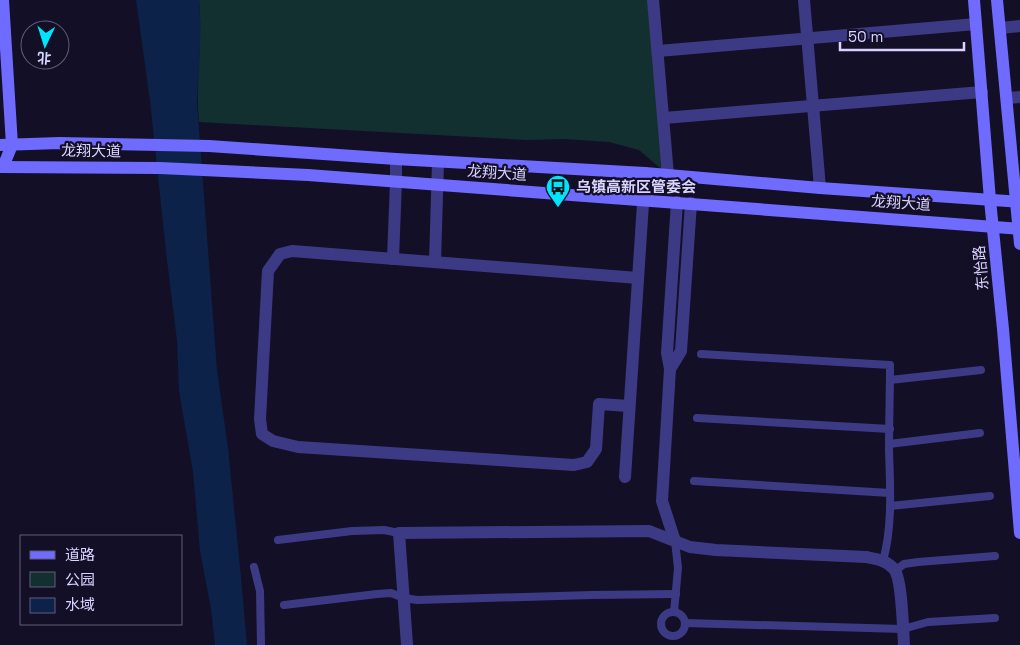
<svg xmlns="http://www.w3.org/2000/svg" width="1020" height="645" font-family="'Space Grotesk','Noto Sans SC',sans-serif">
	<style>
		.green { fill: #12302f }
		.water { fill: #0c2248 }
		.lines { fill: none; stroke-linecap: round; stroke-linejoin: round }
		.lane { stroke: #3d3a85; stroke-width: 8 }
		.street { stroke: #3d3a85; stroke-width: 12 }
		.secondary { stroke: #6f6bff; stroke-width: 12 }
		.labels { text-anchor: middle; stroke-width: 4.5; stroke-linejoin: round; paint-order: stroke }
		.street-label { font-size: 15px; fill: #d9d4ff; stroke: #130f26 }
		.poi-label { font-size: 15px; font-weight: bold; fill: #d9d4ff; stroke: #130f26; text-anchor: start }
	</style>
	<rect width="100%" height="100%" fill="#130f26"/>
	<path class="green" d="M199 0H653L668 175 639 150 609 142 564 139 526 140 199 122C195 81 203 41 199 0Z"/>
	<path class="water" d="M136 0H199C202 34 199 68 197 102L217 370 228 448 240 567 247 645H215L211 609 200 551 193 472 179 391 177 341 166 252 150 101Z"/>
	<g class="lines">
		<g class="lane">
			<path d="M701 354 890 365C890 393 889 421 889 450 890 486 893 525 883 561"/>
			<path d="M890 380 981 370"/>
			<path d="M697 418 890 429"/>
			<path d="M889 444 980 433"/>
			<path d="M694 481 890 493"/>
			<path d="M890 506 990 496"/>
			<path d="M278 540 352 531 384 530 399 533"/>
			<path d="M254 567 260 591 261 645"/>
			<path d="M896 570 904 564 918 562 995 556"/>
			<path d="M284 605 377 594 391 593 404 598 417 600 591 595 676 594"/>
			<path d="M674 612 678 568 675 541"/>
			<circle cx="673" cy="624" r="12"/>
			<path d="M685 623 903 629 928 622 995 618"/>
		</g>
		<g class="street">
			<path d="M653 0 668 175"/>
			<path d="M804 0 820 188"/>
			<path d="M1000 28 1020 26"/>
			<path d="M658 51 976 24"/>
			<path d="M1007 98 1020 97"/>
			<path d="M664 118 982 92"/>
			<path d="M393 259 396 181V159"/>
			<path d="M435 262 438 162"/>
			<path d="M670 369 681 351 691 203"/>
			<path d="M629 406 599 404 596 449 587 462 574 465 298 447 273 441 262 434 260 419 268 271 280 254 292 251 638 278"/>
			<path d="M625 477 645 173"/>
			<path d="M675 541 662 501 670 369 667 353 677 202"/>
			<path d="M407 645 399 533 649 531 690 547 716 550 866 557C876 559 886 560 894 569 902 578 903 630 904 645"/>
		</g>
		<g class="secondary">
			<path d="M974 0 990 200 1003 329 1020 533"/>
			<path d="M997 0 1020 244"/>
			<path d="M0 145 59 143 209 146 396 159 645 173 820 188 1020 202"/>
			<path d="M0 167 160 168 308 175 1020 229"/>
			<path d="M3 167 12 145 3 0"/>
		</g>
	</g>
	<defs>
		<symbol id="bus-pin" viewBox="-11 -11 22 30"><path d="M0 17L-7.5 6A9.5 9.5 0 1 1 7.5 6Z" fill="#00e5ff" stroke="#130f26"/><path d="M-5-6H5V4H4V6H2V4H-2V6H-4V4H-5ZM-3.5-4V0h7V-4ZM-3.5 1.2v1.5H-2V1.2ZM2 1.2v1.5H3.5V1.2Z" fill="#111"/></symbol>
	</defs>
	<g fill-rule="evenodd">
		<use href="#bus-pin" x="544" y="173" width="28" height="38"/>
	</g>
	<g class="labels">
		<g class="street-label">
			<text transform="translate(91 151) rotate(1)" y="5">龙翔大道</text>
			<text transform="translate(497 173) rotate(4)" y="5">龙翔大道</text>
			<text transform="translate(901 203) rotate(4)" y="5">龙翔大道</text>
			<text transform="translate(981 268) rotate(-95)" y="5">东怡路</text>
		</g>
		<g class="poi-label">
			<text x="576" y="192">乌镇高新区管委会</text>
		</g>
	</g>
	<rect x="20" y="535" width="162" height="90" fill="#130f26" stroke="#625e7d"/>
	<rect x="30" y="551" width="25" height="8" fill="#6f6bff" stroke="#625e7d"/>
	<text x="65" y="560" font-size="15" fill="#d9d4ff">道路</text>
	<rect x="30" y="572" width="25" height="15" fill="#12302f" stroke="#625e7d"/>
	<text x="65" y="585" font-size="15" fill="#d9d4ff">公园</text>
	<rect x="30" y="598" width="25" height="15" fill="#0c2248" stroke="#625e7d"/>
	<text x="65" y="610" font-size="15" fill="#d9d4ff">水域</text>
	<g transform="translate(45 45) rotate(184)"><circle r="24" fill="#130f26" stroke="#625e7d"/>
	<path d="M0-4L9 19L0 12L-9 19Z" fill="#00e5ff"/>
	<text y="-8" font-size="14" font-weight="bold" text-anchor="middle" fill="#d9d4ff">北</text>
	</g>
	<path d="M840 42v8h124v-8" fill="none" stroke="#d9d4ff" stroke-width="2.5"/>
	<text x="848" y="42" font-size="15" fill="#d9d4ff" stroke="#130f26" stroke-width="4" paint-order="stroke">50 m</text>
</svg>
